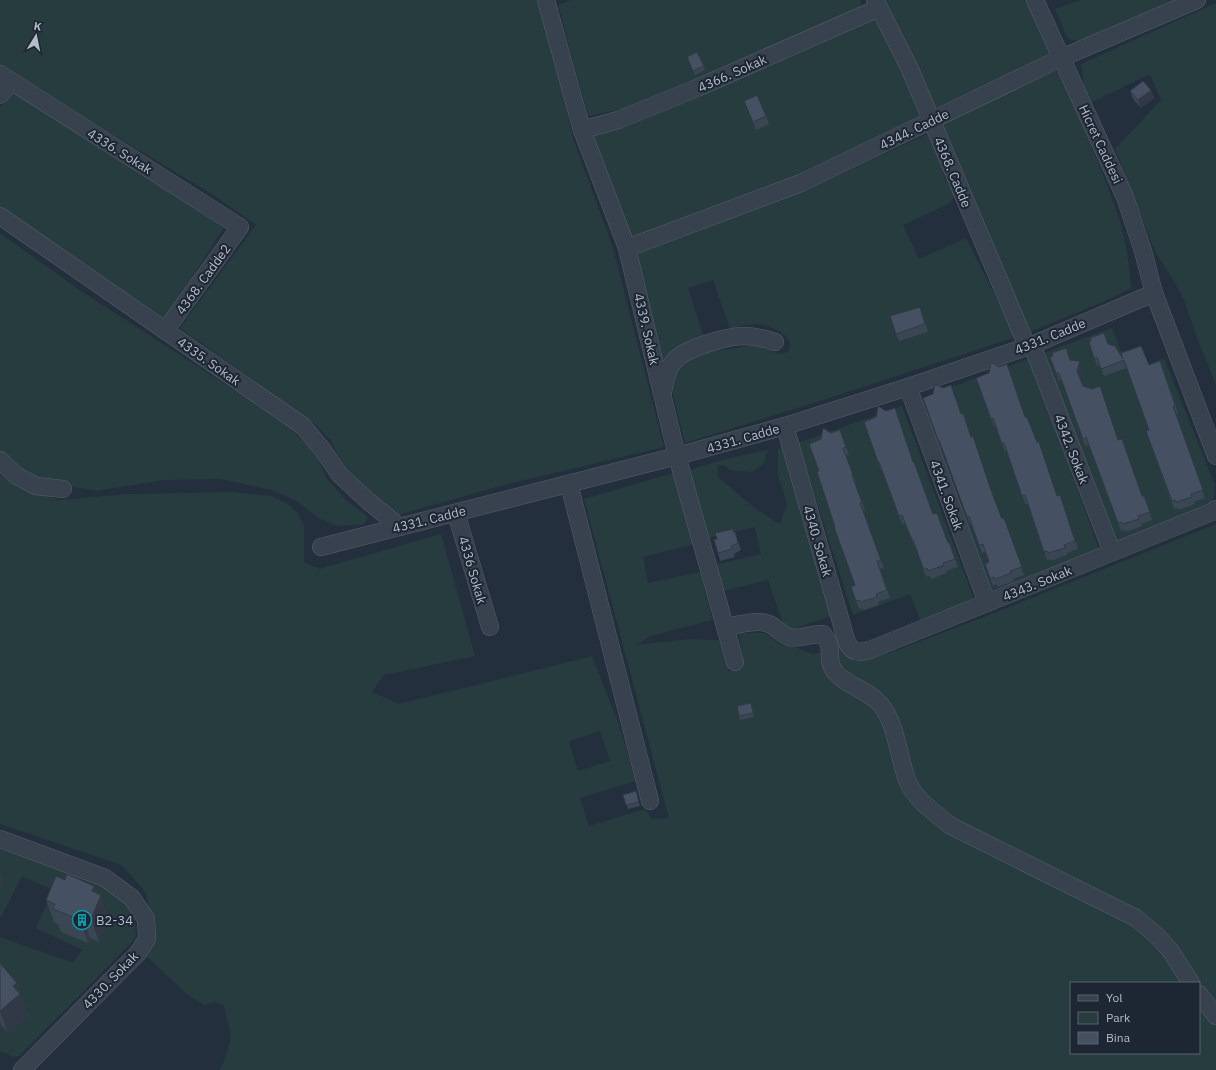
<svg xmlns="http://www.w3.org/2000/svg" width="1216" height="1070" font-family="'IBM Plex Sans',sans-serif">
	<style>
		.green { fill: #263c3f; fill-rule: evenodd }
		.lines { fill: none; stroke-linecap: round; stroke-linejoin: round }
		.minor-casing { stroke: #565f6c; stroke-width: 18 }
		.minor { stroke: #38414e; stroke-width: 17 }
		.wall { fill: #3b4654 }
		.shaded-wall { fill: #303945 }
		.building { fill: #455162; stroke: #303945 }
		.labels { text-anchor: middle; stroke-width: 4; stroke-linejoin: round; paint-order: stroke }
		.street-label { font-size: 13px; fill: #b4bcc9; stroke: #1d2633 }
		.poi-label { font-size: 13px; fill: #b4bcc9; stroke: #1d2633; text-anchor: start }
	</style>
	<rect width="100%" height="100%" fill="#242f3e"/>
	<g class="green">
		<path d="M0 0H543L547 24 574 141 613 248 664 447 500 486 398 515 379 502 348 470 338 455 331 441 315 424 180 328 256 225 212 194 0 67Z"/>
		<path d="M571 0H861L859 14 634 107 588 116 558 5Z"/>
		<path d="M884 0H1028L1050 53 1043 58 933 109Z"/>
		<path d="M1080 0H1181L1086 42 1068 39 1055 9Z"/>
		<path d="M1216 3V385L1200 345 1182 295 1154 249 1115 149 1161 100 1150 74 1092 102 1084 86 1081 64Z"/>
		<path d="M873 17 883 22 919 112 921 123 730 205 631 241 591 137 766 67Z"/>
		<path d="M1055 71 1063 75C1080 125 1105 172 1120 222 1127 244 1129 266 1131 288L1105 301 1030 332 942 124 1023 84Z"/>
		<path d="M19 90 224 227 164 322 0 209V107Z"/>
		<path d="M934 131 945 179 956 193 950 203 903 225 919 259 966 238 1016 337 820 401 685 443 675 403 670 379 683 362 707 352 758 345 778 354 788 352 790 342C784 331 767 325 755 324 747 324 737 327 730 329L713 280 688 288 704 337 661 370 634 253 809 189Z"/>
		<path d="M0 233 81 291 291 427 317 457 327 479 348 502 368 517 364 524 338 526 318 518 297 501 272 490 220 479 164 480 96 491 31 479 0 454Z"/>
		<path d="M1112 328 1129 371 1164 358 1215 485C1215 495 1214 500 1207 507L1117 543 1041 354Z"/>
		<path d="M1030 358 1099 549 988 592 917 400Z"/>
		<path d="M902 406 974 599 921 622 910 594 853 615 798 443Z"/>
		<path d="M782 446 831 616 786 631 768 580 720 592 714 565 761 554 755 527 708 538 689 470 722 460 768 450 763 464 752 472 730 470 724 465H717L718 477 756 509 780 524 787 504 778 476V450Z"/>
		<path d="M0 465 34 491 59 500 130 494 233 492 271 496 286 503 298 513 304 526V562L319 569 441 534 475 656 384 675 372 692 399 704 592 656 619 725 636 781 580 798 589 826 645 809 652 819 669 818 584 499 673 473 694 544 643 557 648 583 700 572 712 620 651 636 636 645 690 639 719 640 729 672 744 660 738 633H765L781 645 794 647 813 654 823 652 875 707 918 804 1146 927 1187 983H1071V1053H1199V1000L1216 1022V1070H219L225 1060 231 1038 224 1005 214 1002 204 1005 188 995 145 955 153 934 146 893 122 865 0 824ZM600 731 610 761 578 771 569 741Z"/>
		<path d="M1216 524V1005L1168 940 954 820 915 790 891 711 834 664 833 642 836 633 842 648 855 661 892 652 992 614Z"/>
		<path d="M0 846 104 883 125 896 135 920 136 938 19 1056 13 1057 0 1051V937L73 963 82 950 36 928 53 890 22 876 1 917H0Z"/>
	</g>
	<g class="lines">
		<defs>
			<g id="minor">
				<path d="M546 0 582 130 627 248 677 456 735 662"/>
				<path d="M875 0 909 67 1027 346"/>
				<path d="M1035 0 1125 197 1143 251 1154 293 1216 456"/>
				<path d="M0 74 240 227 165 331"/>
				<path d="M0 95 12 82"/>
				<path d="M582 130 618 120 697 88 879 8"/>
				<path d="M0 216 303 426 322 449 340 475 368 501 400 527"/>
				<path d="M627 248 801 183 1061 58 1197 0"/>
				<path d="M1032 345 1112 552"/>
				<path d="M908 387 987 603"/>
				<path d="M663 392C665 380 667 369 675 360 686 348 725 337 742 336 753 336 764 338 775 342"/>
				<path d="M785 426 847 643C853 653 859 653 870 650L1212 512 1216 509"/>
				<path d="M0 460 17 476 36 486 63 489"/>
				<path d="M569 484 650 801"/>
				<path d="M456 513 490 627"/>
				<path d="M321 547 677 456 785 426 908 387 1032 345 1154 293"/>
				<path d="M725 627C737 625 761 618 771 625 777 628 783 636 789 637 800 640 812 633 823 634 825 637 828 641 829 644 831 654 828 662 834 671 846 686 869 690 881 705 896 723 899 758 907 780 915 800 935 813 951 826L1136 918 1157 936 1170 950 1191 983"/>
				<path d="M0 839 105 878 132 898 146 919 147 939 138 953 22 1070"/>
				<path d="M1199 994 1216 1016"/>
			</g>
		</defs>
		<use href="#minor" class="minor-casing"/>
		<use href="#minor" class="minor"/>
	</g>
	<g class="wall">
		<path d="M687 57 704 66 705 70 695 75Z"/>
		<path d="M1151 90 1154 98 1141 108 1133 99 1130 91Z"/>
		<path d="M744 101 766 116 769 124 756 130Z"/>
		<path d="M923 315 928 332 899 341 896 334Z"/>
		<path d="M1089 342 1108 344 1123 359 1149 365 1160 361 1178 413 1176 414 1205 498 1194 502 1195 504 1179 510 1178 508 1174 509 1146 431 1149 430 1127 368 1104 376 1100 365 1097 366Z"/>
		<path d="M1050 357 1083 369 1080 379 1083 386 1118 440 1142 496H1144L1152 520 1141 524 1142 526 1126 532 1125 530 1121 531 1089 445 1085 446 1062 380 1059 381Z"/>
		<path d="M976 378 1025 417 1037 442 1057 496 1063 503 1078 549 1067 553V555L1051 561 1050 559 1047 560 1028 503 1025 504 1007 451 1005 452 996 426 994 427Z"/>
		<path d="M923 398 961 414 971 437 1002 519 1004 518 1024 575 1013 579 1014 581 998 587 997 584 993 586 985 564 989 562 985 552 982 553 971 524 970 525 942 448H941Z"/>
		<path d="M864 422 913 462 933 514 948 543 949 542 958 567 946 571 947 573 931 579 930 576 926 577 916 548H915L905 523 902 524 882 470H881Z"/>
		<path d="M840 430 849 455H846L856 483H855L865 510 863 511 884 568 880 569 890 598 878 602 879 605 863 610 862 608 859 609 851 587 855 585 835 527 819 471 821 439 831 433Z"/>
		<path d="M735 532 741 550 734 554 735 557 720 561 718 553 734 533Z"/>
		<path d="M753 707 754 717 740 720 739 716Z"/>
		<path d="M636 791 640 806 628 809 623 795Z"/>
		<path d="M65 880 94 886 97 893 109 918 99 942 90 938 88 943 61 932 58 924 54 922 46 900Z"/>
		<path d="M0 963 26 1005 24 1007 28 1016 8 1033 2 1026 0 1028Z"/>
	</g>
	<g class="shaded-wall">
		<path d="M1151 90 1154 98 1141 108 1138 100Z"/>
		<path d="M1080 361 1083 369 1080 379 1077 371Z"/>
		<path d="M735 532 738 540 741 550 738 543Z"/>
		<path d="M0 869 4 881 0 891Z"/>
		<path d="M94 886 99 899 101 895 109 918 99 942 91 919 92 891Z"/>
		<path d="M82 915 90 938 88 943 80 920Z"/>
		<path d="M17 983 26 1005 24 1007 28 1016 8 1033 0 1011 13 986Z"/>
		<path d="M0 1021 2 1026 0 1028Z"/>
	</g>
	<g class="building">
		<path d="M697 52 704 66 693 71 687 57Z"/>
		<path d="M1143 81 1151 90 1138 100 1130 91Z"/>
		<path d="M757 95 766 116 753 122 744 101Z"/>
		<path d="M920 307 925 324 896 334 890 316Z"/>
		<path d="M1104 333 1108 344 1115 346 1123 359 1121 353 1141 346 1149 365 1160 361 1175 405 1173 406 1203 490 1191 494 1192 497 1176 502 1175 500 1172 501 1146 431 1149 430 1124 360 1101 369 1097 357 1094 358 1089 342 1091 341 1090 338Z"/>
		<path d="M1066 348 1070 360 1080 361 1077 371 1083 386 1092 389 1100 386 1118 440 1122 439 1142 496H1144L1150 512 1138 516 1139 519 1123 524 1122 522 1118 523 1086 437 1083 439 1059 373H1056L1050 357 1053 356 1052 353Z"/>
		<path d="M991 362 999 367 1007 364 1025 417H1027L1037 442H1039L1057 496 1060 495 1075 541 1064 545 1065 548 1048 553 1047 551 1044 552 1025 495 1022 496 1004 443 1002 444 993 418 991 419 976 378 989 373Z"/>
		<path d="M935 384 943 388 951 385 961 414 963 413 971 437 973 436 991 490 1002 519 1004 518 1022 567 1010 571 1011 573 995 579 994 577 990 578 985 564 989 562 983 544 979 545 969 516 967 517 939 440H938L923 398 933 394Z"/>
		<path d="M878 406 886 411 895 408 913 462H914L933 514 937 513 948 543 949 542 955 559 943 563 944 565 928 571 927 568 924 570 913 540H912L902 515 899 516 879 462H878L864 422 876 417Z"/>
		<path d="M823 428 831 433 840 430 846 447 843 448 853 475H852L862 503H860L881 560 877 561 887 590 876 594 877 597 860 602 859 600 856 601 851 587 855 585 834 527H835L817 472 819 471 809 444 821 439Z"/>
		<path d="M733 529 734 533 735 532 738 543 731 546 732 549 718 553 714 540 717 539 715 533Z"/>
		<path d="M751 703 753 713 739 716 737 706Z"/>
		<path d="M636 791 639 802 626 805 623 795Z"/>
		<path d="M67 874 94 886 92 891 101 895 91 919 82 915 80 920 53 909 55 904 46 900 56 876 65 880Z"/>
		<path d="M0 963 17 983 13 986 20 994 0 1011Z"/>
	</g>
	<defs>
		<symbol id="building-ring" viewBox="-11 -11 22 22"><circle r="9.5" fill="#1d2633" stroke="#0f9aa8" stroke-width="1.5"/><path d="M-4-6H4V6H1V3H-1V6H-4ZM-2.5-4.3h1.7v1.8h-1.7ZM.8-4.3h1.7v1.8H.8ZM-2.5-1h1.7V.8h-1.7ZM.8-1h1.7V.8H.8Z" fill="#0f9aa8"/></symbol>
	</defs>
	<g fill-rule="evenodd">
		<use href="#building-ring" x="71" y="909" width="22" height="22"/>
	</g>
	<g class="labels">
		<g class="street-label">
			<text transform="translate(732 73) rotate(-24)" y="5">4366. Sokak</text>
			<text transform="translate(914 129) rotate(-26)" y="5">4344. Cadde</text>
			<text transform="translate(1101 144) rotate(65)" y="5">Hicret Caddesi</text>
			<text transform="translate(120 151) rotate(32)" y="5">4336. Sokak</text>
			<text transform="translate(953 172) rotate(67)" y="5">4368. Cadde</text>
			<text transform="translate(203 279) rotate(-54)" y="5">4368. Cadde2</text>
			<text transform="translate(647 329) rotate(77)" y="5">4339. Sokak</text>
			<text transform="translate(1050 336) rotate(-22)" y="5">4331. Cadde</text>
			<text transform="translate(209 361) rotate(35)" y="5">4335. Sokak</text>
			<text transform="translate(743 438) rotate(-16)" y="5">4331. Cadde</text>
			<text transform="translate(1072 449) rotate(69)" y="5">4342. Sokak</text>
			<text transform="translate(947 495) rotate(70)" y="5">4341. Sokak</text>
			<text transform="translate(429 519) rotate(-14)" y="5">4331. Cadde</text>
			<text transform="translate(818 541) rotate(74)" y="5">4340. Sokak</text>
			<text transform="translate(473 570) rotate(74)" y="5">4336 Sokak</text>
			<text transform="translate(1037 583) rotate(-22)" y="5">4343. Sokak</text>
			<text transform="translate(110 980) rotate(-46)" y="5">4330. Sokak</text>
		</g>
		<g class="poi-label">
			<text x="96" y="925">B2-34</text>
		</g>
	</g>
	<rect x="1070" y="982" width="130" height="72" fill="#1d2633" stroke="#59626f"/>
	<rect x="1078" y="995" width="20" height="6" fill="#38414e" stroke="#59626f"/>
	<text x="1106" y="1002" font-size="12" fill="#b4bcc9">Yol</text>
	<rect x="1078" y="1012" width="20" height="12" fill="#263c3f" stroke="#59626f"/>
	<text x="1106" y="1022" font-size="12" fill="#b4bcc9">Park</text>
	<rect x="1078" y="1032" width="20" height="12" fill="#455162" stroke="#59626f"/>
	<text x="1106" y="1042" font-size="12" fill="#b4bcc9">Bina</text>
	<g transform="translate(36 36) rotate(10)" stroke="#1d2633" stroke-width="3" paint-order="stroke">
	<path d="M0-3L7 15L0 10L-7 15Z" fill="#b4bcc9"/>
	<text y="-6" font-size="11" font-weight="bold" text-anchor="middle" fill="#b4bcc9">K</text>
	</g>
</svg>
